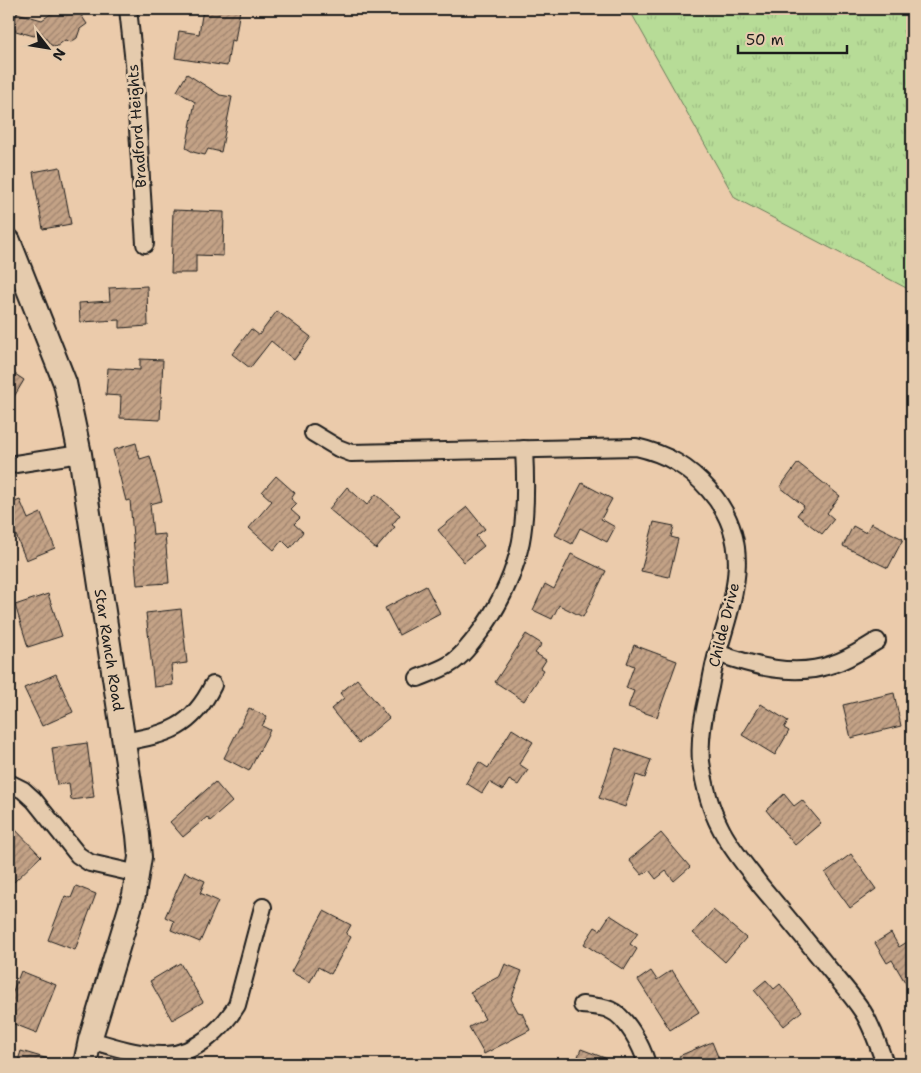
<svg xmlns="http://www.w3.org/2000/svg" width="921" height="1073" font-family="'Shantell Sans',sans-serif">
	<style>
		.grass { fill: url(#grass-tufts); stroke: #6a7c5a }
		.building { fill: url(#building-hatch); stroke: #1c1c1c }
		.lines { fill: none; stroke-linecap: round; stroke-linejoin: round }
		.street-casing { stroke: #1c1c1c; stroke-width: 20 }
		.secondary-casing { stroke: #1c1c1c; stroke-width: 26 }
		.street { stroke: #e5cbad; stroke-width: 16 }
		.secondary { stroke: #e5cbad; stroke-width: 22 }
		.labels { text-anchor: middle; stroke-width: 5; stroke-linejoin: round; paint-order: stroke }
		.street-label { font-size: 15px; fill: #1c1c1c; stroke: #e5cbad }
	</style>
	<defs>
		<pattern id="grass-tufts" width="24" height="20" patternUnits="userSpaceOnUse" patternTransform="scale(1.25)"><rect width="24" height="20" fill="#b7dc97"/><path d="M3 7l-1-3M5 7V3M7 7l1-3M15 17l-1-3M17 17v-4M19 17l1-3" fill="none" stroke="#9dbc82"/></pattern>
		<pattern id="building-hatch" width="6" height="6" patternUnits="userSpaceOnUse" patternTransform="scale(1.25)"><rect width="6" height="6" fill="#c3a286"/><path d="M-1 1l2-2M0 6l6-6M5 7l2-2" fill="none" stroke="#9e836d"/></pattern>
	</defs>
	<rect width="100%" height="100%" fill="#ebcbab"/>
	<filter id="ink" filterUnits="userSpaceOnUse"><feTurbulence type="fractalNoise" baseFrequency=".02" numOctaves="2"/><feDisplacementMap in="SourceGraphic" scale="10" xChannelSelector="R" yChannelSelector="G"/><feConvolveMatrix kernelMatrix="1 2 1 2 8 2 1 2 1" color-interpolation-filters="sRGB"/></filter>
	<g filter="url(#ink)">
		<path class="grass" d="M629 9H912V291L735 198Z"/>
		<g class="building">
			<path d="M58 9H77L87 24 80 29 77 38 71 42 65 40 56 47 51 45 41 32 34 36 12 30 17 13 42 20Z"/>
			<path d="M203 9H240L235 41 231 40 227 66 175 58 179 31 199 34Z"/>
			<path d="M187 74 220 95 232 97 221 152 208 149 205 155 193 152 186 148 195 102 177 91Z"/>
			<path d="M60 167 71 224 43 229 33 172Z"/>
			<path d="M173 210 224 212 223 256 196 255V273H171Z"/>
			<path d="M147 286 148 326 120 328V320L80 322 79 303 110 301 109 288Z"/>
			<path d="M277 311 311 337 294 360 271 341 250 368 232 354 251 329 259 335Z"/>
			<path d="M140 359 163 360 160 420 120 418 121 396 106 395 108 368 140 370Z"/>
			<path d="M9 370 24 380 9 405Z"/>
			<path d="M136 443 140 459 150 456 162 501 150 504 153 535 165 534 169 583 137 585 130 500 126 501 113 450Z"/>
			<path d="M798 463 840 496 827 513 834 519 822 534 797 515 804 506 780 487Z"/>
			<path d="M276 476 295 493 291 499 297 504 291 510 300 518 294 524 303 532 290 548 282 540 274 550 249 528 272 501 262 492Z"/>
			<path d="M582 483 612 499 601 519 615 527 607 542 580 528 572 544 555 535Z"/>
			<path d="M347 487 367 505 376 494 400 515 392 525 395 527 376 549 329 509Z"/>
			<path d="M20 500 28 519 41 513 55 548 26 560 9 518V504Z"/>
			<path d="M467 507 485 529 476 536 484 546 464 562 438 530Z"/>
			<path d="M654 522 674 526 671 537 678 539 669 577 641 571Z"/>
			<path d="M871 523 903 539 888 568 843 546 853 526 866 533Z"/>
			<path d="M571 554 606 571 583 617 559 605 552 619 533 610 545 584 554 589Z"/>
			<path d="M426 586 440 613 399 635 385 608Z"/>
			<path d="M48 594 62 636 28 647 15 605Z"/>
			<path d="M181 609 187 663 171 665 173 685 154 687 146 613Z"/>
			<path d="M526 634 542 644 535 653 546 660 541 668 544 670 524 701 495 682Z"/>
			<path d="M634 645 677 661 657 717 628 707 634 691 626 688 634 666 627 663Z"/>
			<path d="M56 674 73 712 42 726 24 688Z"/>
			<path d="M357 679 389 718 359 743 331 709 344 698 340 693Z"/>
			<path d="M894 693 901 726 851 738 843 705Z"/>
			<path d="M761 704 788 721 784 728 789 731 775 755 742 735Z"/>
			<path d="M249 708 267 717 262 726 270 730 249 771 224 758Z"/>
			<path d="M512 729 533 742 519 764 528 770 518 785 509 780 503 790 489 782 482 793 466 783 479 762 488 768Z"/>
			<path d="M87 743 94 797 71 800 69 783 57 785 52 748Z"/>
			<path d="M616 748 651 760 645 778 636 775 625 807 599 798Z"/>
			<path d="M215 782 232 802 210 821 207 817 183 837 170 822Z"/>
			<path d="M784 794 794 806 802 800 821 823 795 845 766 810Z"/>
			<path d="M9 823 41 856 14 882 9 877Z"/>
			<path d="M661 833 690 867 674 881 666 871 656 879 649 870 642 875 629 860Z"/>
			<path d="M851 854 876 889 850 908 825 873Z"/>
			<path d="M185 872 205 881 200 893 218 901 200 942 171 930 174 921 165 917Z"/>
			<path d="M76 886 96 894 75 950 48 940 65 896 71 898Z"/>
			<path d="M713 910 746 938 725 962 693 933Z"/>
			<path d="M324 911 351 925 346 934 351 937 331 974 318 967 310 982 291 972Z"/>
			<path d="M610 915 638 933 630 944 637 949 624 970 584 944 595 927 600 930Z"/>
			<path d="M891 933 899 947 912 939V994L892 960 887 963 875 943Z"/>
			<path d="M180 963 203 1002 172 1020 150 981Z"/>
			<path d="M505 964 522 971 511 999 518 1012 522 1013 530 1030 484 1054 469 1027 485 1019 470 992 500 976Z"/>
			<path d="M672 970 699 1012 670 1030 638 980 651 971 657 980Z"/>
			<path d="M21 971 56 985 37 1033 9 1022V1001Z"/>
			<path d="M766 980 774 989 780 984 802 1011 784 1026 754 990Z"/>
			<path d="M712 1042 721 1064H683L679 1056Z"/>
			<path d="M581 1049 618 1063V1064H575Z"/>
			<path d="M21 1051 55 1061V1064H17Z"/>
		</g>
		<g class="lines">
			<defs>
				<g id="street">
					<path d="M128 9 134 63 145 244"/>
					<path d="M313 433 338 448 351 453 636 447C667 454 689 467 709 490 754 541 735 594 718 651 714 663 712 675 710 687 704 712 699 737 701 762 704 783 710 808 720 827 730 848 747 867 761 886 783 912 804 938 826 965 838 980 852 995 863 1012 873 1028 879 1047 885 1064"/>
					<path d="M9 465 80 454"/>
					<path d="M717 653C753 666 795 678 833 664 849 659 863 649 877 641"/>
					<path d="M418 678C428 674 440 670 450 664 463 656 474 640 483 628 525 567 528 520 524 449"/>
					<path d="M123 742C168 734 192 728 213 685"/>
					<path d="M9 783 23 790 34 800 78 855 90 863 138 874"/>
					<path d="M582 1005C590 1006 602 1006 610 1010 627 1017 642 1047 647 1064"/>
					<path d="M90 1040C115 1047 140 1056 166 1055 196 1054 223 1028 237 1005L263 907"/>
				</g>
				<path id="secondary" d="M9 241 65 383 80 454 138 835 140 857 134 895 90 1040 85 1064"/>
			</defs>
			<use href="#street" class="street-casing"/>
			<use href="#secondary" class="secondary-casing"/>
			<use href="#street" class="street"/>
			<use href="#secondary" class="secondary"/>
		</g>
	</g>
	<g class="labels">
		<g class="street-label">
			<text transform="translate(137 126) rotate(-94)" y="5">Bradford Heights</text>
			<text transform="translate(724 625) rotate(-76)" y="5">Childe Drive</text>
			<text transform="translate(109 650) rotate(81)" y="5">Star Ranch Road</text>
		</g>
	</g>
	<rect width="921" height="1073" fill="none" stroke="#e5cbad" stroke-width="30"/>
	<rect x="15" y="15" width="891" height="1043" fill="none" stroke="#1c1c1c" stroke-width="2" filter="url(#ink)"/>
	<g transform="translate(48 48) rotate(121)" stroke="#e5cbad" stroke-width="4" paint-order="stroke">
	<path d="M0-4L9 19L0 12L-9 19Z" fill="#1c1c1c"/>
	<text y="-8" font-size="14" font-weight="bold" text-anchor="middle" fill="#1c1c1c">N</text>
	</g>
	<path d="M738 45v8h109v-8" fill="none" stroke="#1c1c1c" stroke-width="2.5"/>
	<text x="746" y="45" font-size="15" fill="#1c1c1c" stroke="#e5cbad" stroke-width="4" paint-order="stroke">50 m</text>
</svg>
